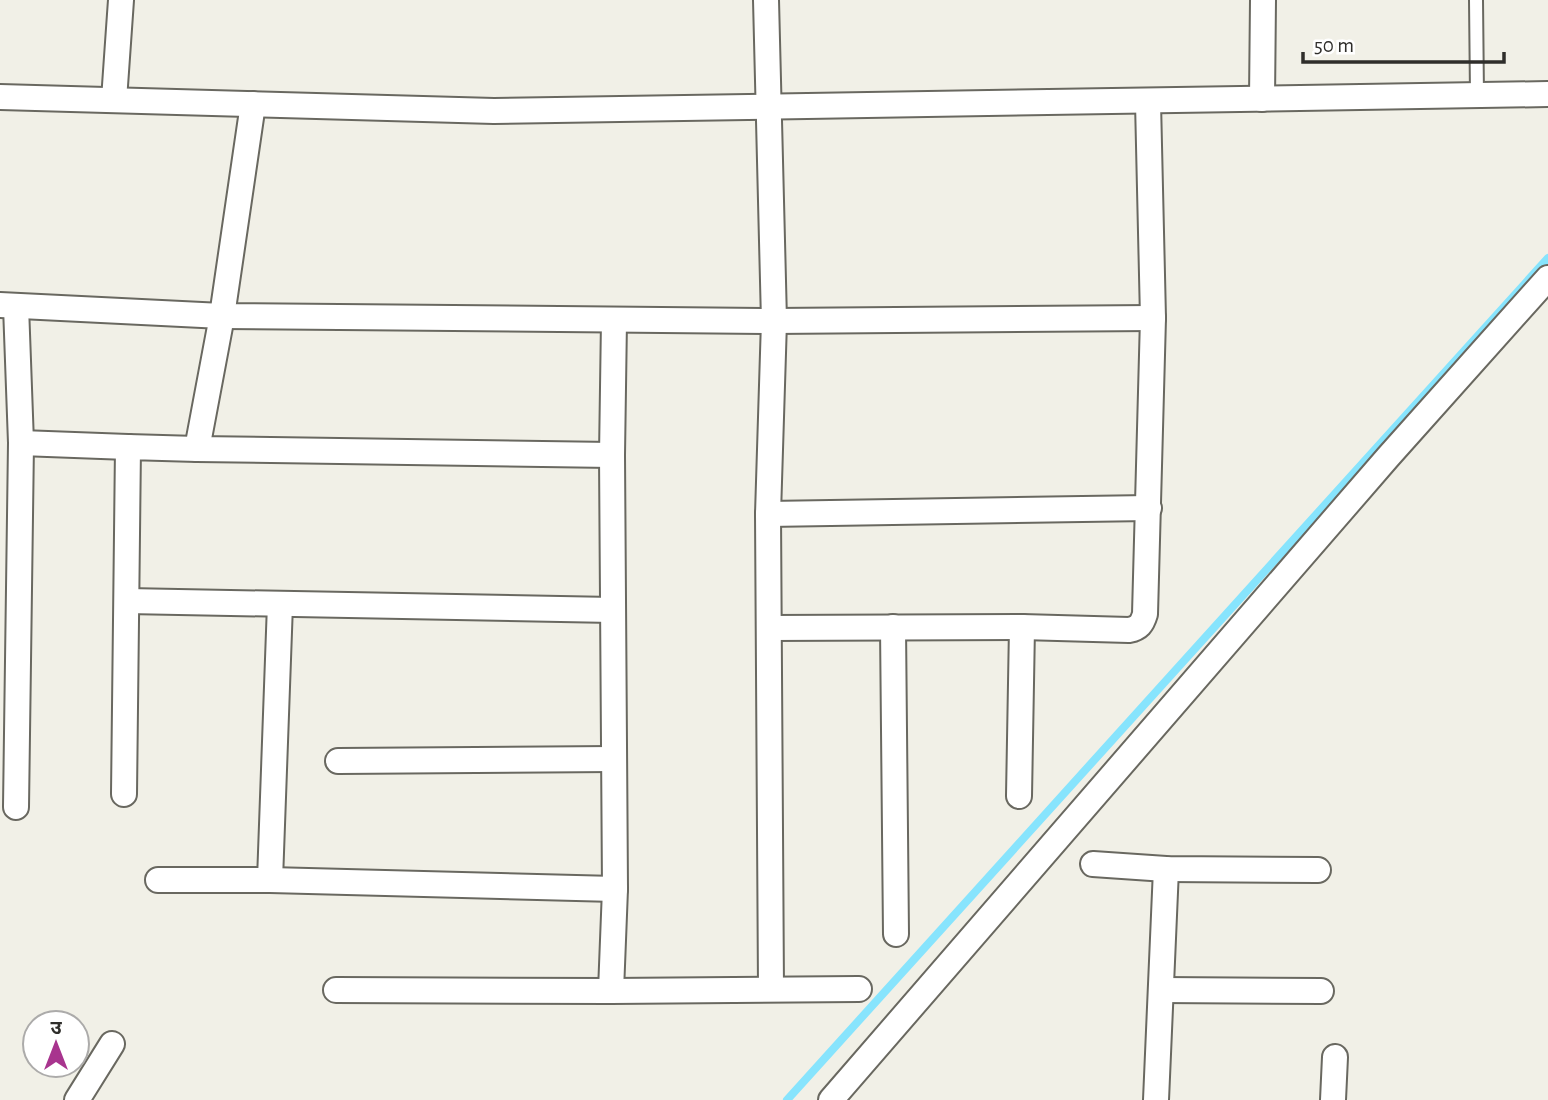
<svg xmlns="http://www.w3.org/2000/svg" width="1548" height="1100" font-family="'Alegreya Sans','Noto Sans Devanagari',sans-serif">
	<style>
		.lines { fill: none; stroke-linecap: round; stroke-linejoin: round }
		.stream { stroke: #87e4fd; stroke-width: 8 }
		.service-casing { stroke: #696860; stroke-width: 16 }
		.minor-casing { stroke: #696860; stroke-width: 28 }
		.service { stroke: #fff; stroke-width: 12 }
		.minor { stroke: #fff; stroke-width: 24 }
	</style>
	<rect width="100%" height="100%" fill="#f1f0e7"/>
	<g class="lines">
		<path class="stream" d="M787 1100 1548 258"/>
		<defs>
			<path id="service" d="M1476 0 1477 95"/>
			<g id="minor">
				<path d="M766 0 774 321 768 514 771 989"/>
				<path d="M0 97 494 111 1548 94"/>
				<path d="M1262 99 1263 0"/>
				<path d="M114 100 121 0"/>
				<path d="M253 104 222 316 197 449 612 455"/>
				<path d="M0 305 222 316 774 321 1153 318"/>
				<path d="M21 443 128 447"/>
				<path d="M768 514 1149 508"/>
				<path d="M127 601 613 610"/>
				<path d="M893 627 896 934"/>
				<path d="M769 628 1022 627 1129 630C1139 628 1142 624 1145 614L1153 318 1148 102"/>
				<path d="M338 761 614 759"/>
				<path d="M124 794 128 447 197 449"/>
				<path d="M1019 796 1022 627"/>
				<path d="M16 807 21 443 16 306"/>
				<path d="M1093 864 1166 869 1318 870"/>
				<path d="M158 880H270L615 889"/>
				<path d="M270 880 280 604"/>
				<path d="M336 990 611 991 615 889 612 455 614 320"/>
				<path d="M1161 990 1321 991"/>
				<path d="M611 991 859 989"/>
				<path d="M77 1100 112 1044"/>
				<path d="M831 1100 1388 457 1548 278"/>
				<path d="M1156 1100 1166 869"/>
				<path d="M1333 1100 1335 1057"/>
			</g>
		</defs>
		<use href="#service" class="service-casing"/>
		<use href="#minor" class="minor-casing"/>
		<use href="#service" class="service"/>
		<use href="#minor" class="minor"/>
	</g>
	<g transform="translate(56 1044)"><circle r="33" fill="#ffffff" stroke="#acabaa" stroke-width="2"/>
	<path d="M0-5L12 26L0 18L-12 26Z" fill="#a8348e"/>
	<text y="-10" font-size="19" font-weight="bold" text-anchor="middle" fill="#2f2e2b">उ</text>
	</g>
	<path d="M1303 52v10h201v-10" fill="none" stroke="#2f2e2b" stroke-width="3.5"/>
	<text x="1314" y="52" font-size="21" fill="#2f2e2b" stroke="#ffffff" stroke-width="5" paint-order="stroke">50 m</text>
</svg>
